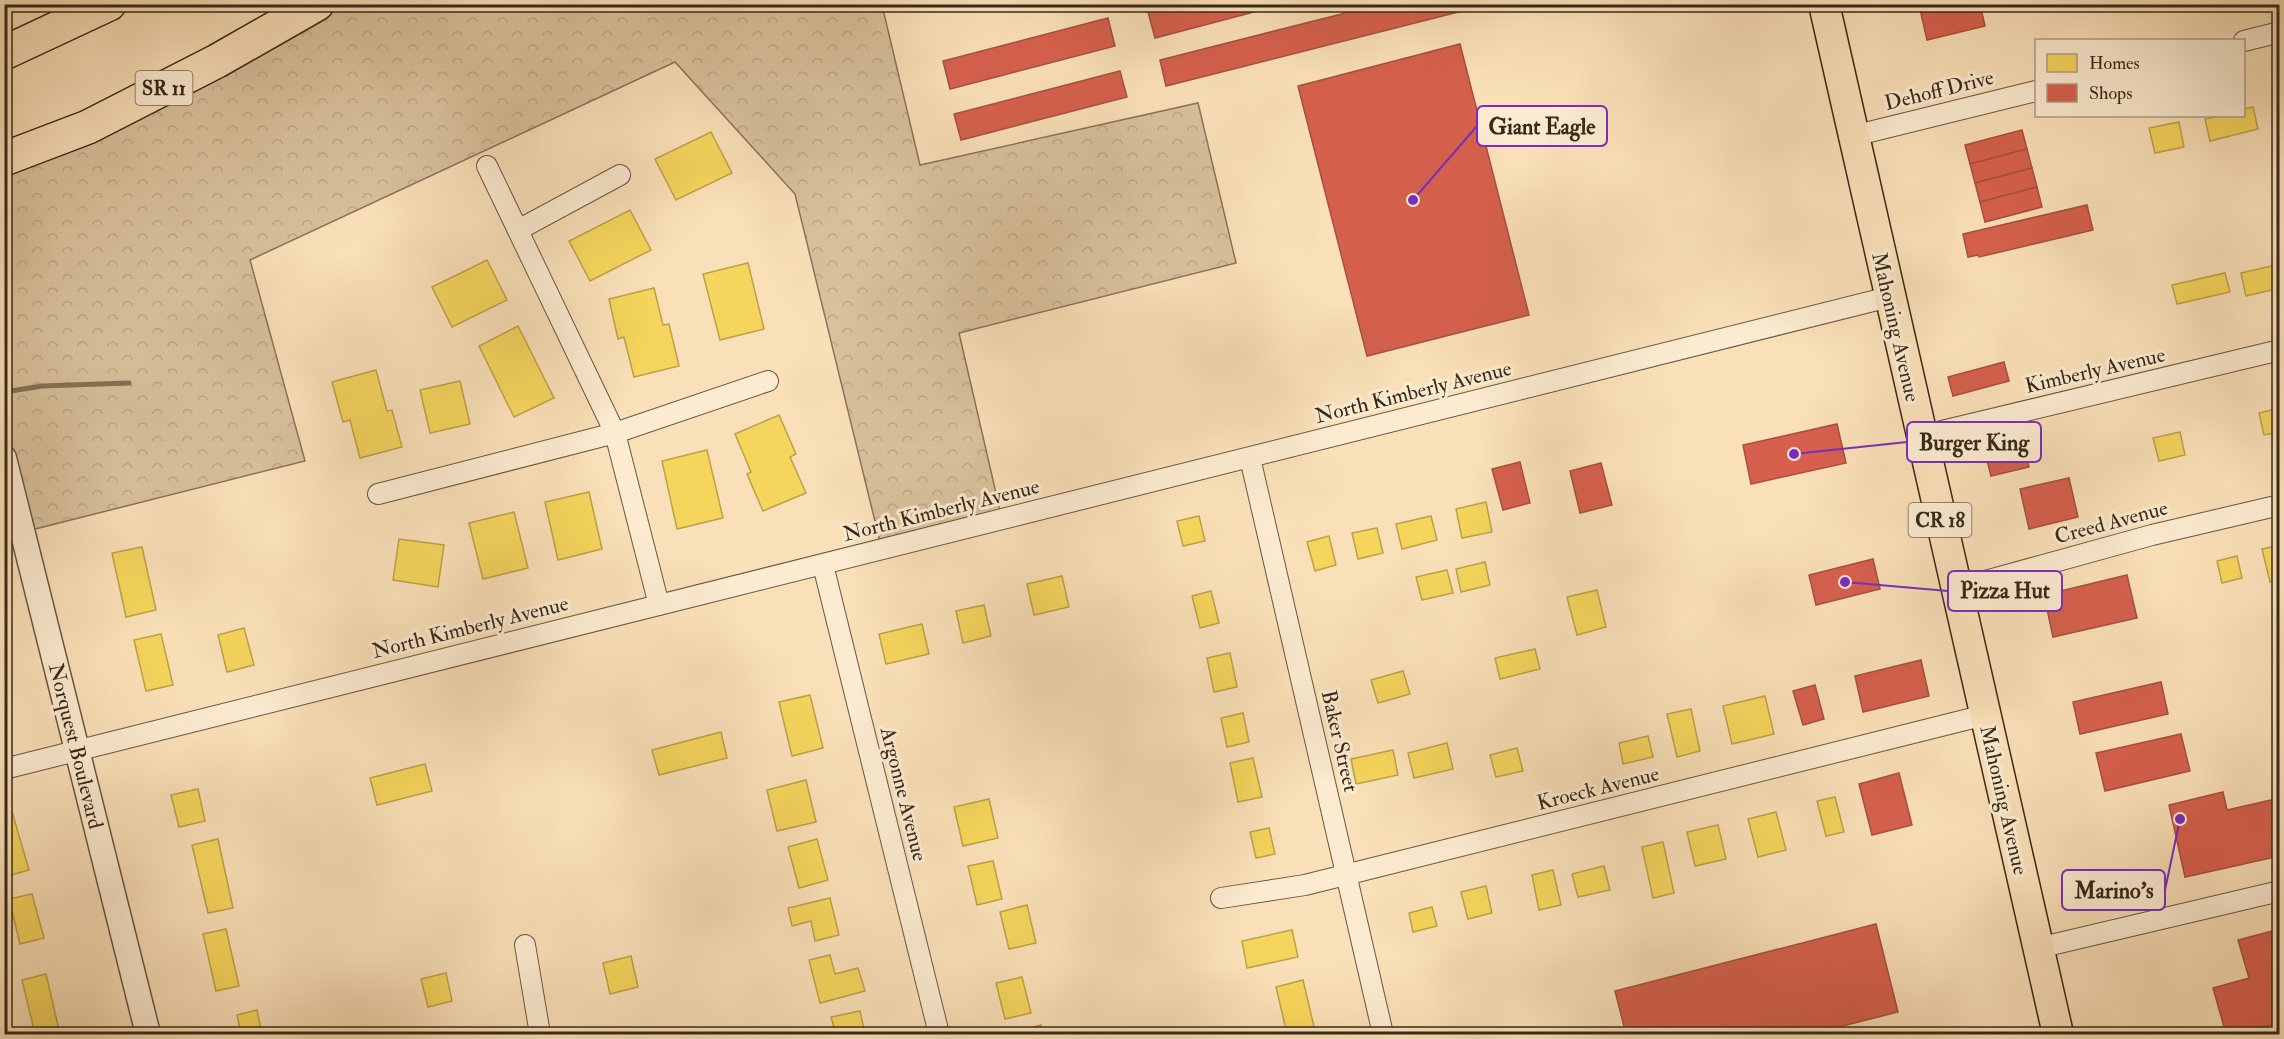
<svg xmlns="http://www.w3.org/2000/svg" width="2284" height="1039" font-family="'IM FELL Double Pica',serif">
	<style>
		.forest { fill: url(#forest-crowns); stroke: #88755b; stroke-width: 1.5 }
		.homes { fill: #f6d55c; stroke: #bda148; stroke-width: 1.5 }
		.shops { fill: #d6604d; stroke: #a6503d; stroke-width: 1.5 }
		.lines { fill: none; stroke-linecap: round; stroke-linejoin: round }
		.stream { stroke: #847258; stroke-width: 5 }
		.minor-casing { stroke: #685741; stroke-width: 22 }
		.tertiary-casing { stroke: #685741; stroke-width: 27 }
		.primary-casing { stroke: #372919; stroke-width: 33 }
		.motorway-casing { stroke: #372919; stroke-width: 36 }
		.minor { stroke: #fcebd1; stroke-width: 20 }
		.tertiary { stroke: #fcebd1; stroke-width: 24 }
		.primary { stroke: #fae0b8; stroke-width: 30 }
		.motorway { stroke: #fae0b8; stroke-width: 33 }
		.labels { text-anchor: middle; stroke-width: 6; stroke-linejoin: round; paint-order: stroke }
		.shield { fill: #fcebd1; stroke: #726350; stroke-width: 1.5 }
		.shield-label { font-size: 20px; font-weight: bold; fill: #372919 }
		.street-label { font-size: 21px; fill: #372919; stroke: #fcebd1 }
		.leader { fill: none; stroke: #7b2cbf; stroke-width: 2 }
		.callout-dot { fill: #7b2cbf; stroke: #fcebd1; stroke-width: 2 }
		.callout { fill: #fcebd1; stroke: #7b2cbf; stroke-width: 2 }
		.callout-label { font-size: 22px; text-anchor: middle; font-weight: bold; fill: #372919 }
	</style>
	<defs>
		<pattern id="forest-crowns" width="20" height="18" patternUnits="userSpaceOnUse" patternTransform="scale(1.5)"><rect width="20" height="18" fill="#d9c19d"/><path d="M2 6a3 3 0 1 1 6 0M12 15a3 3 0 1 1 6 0" fill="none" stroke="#bba687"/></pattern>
	</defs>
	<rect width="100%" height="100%" fill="#fae0b8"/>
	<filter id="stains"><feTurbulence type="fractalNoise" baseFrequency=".00333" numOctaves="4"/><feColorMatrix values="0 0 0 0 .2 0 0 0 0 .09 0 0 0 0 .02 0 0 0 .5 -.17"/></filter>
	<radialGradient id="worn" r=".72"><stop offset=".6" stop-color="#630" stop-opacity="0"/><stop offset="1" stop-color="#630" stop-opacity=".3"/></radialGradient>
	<path class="forest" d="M317 5H882L920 165 1198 103 1236 263 959 333 1002 519 882 550 795 194 675 62 250 260 305 461 23 532 4 458V159Z"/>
	<g class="homes">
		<path d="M2253 107 2258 129 2210 141 2205 119 2219 116H2244V109Z"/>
		<path d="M2179 122 2184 147 2155 153 2149 128Z"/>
		<path d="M711 132 732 173 676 200 655 159Z"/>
		<path d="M630 210 651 250 590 281 569 241Z"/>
		<path d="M487 260 507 300 452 327 432 287Z"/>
		<path d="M748 263 764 329 720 340 703 274Z"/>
		<path d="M2280 264V288L2246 296 2241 273Z"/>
		<path d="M2225 273 2230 292 2177 304 2172 285Z"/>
		<path d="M654 288 663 325 669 324 679 366 634 377 624 337 618 339 609 299Z"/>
		<path d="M518 326 554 398 514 417 479 346Z"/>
		<path d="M376 370 387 411 392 410 402 447 360 458 350 420 343 422 332 382Z"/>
		<path d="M460 381 470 424 430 433 420 390Z"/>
		<path d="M2280 408V432L2264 435 2259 413Z"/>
		<path d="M779 415 796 454 790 457 806 493 763 511 747 474 751 472 735 434Z"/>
		<path d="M2180 432 2185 455 2159 461 2153 438Z"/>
		<path d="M707 450 723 518 677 529 662 461Z"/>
		<path d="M589 492 602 549 558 560 545 502Z"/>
		<path d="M1486 502 1492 532 1462 538 1456 509Z"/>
		<path d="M514 512 528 568 483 579 469 523Z"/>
		<path d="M1199 516 1205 541 1183 546 1177 521Z"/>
		<path d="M1431 516 1437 540 1402 549 1396 524Z"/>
		<path d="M1377 528 1383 553 1358 559 1352 533Z"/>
		<path d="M1329 536 1336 565 1315 571 1307 542Z"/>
		<path d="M399 539 444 545 438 587 393 580Z"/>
		<path d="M2280 545V579L2270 582 2262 549Z"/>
		<path d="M142 547 156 610 126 617 112 553Z"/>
		<path d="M2237 556 2242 578 2222 583 2217 561Z"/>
		<path d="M1485 562 1490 585 1461 592 1456 569Z"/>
		<path d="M1447 570 1453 593 1422 600 1416 577Z"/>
		<path d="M1062 576 1069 607 1034 615 1027 584Z"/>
		<path d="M1597 590 1606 627 1577 635 1567 597Z"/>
		<path d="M1211 591 1219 623 1200 628 1192 596Z"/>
		<path d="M984 605 991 636 963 643 956 611Z"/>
		<path d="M922 624 929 654 886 664 879 634Z"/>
		<path d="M244 628 254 665 227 672 218 635Z"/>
		<path d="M161 634 173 685 146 691 134 640Z"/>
		<path d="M1535 649 1540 669 1500 679 1495 658Z"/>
		<path d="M1230 653 1237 687 1214 692 1207 658Z"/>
		<path d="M1403 671 1410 694 1378 703 1371 680Z"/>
		<path d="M810 695 823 748 792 756 779 702Z"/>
		<path d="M1765 696 1774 734 1732 744 1723 706Z"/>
		<path d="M1691 709 1700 751 1677 757 1667 714Z"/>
		<path d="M1243 713 1249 742 1227 747 1221 718Z"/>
		<path d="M721 732 727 758 659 775 652 750Z"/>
		<path d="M1648 736 1653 757 1623 764 1619 743Z"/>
		<path d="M1447 743 1453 769 1414 778 1408 753Z"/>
		<path d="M1517 748 1523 771 1496 777 1490 755Z"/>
		<path d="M1393 750 1398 775 1356 784 1351 759Z"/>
		<path d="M1253 758 1262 797 1238 802 1230 763Z"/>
		<path d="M425 764 432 791 377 805 370 778Z"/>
		<path d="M806 780 816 822 777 831 767 790Z"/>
		<path d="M198 789 205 821 179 827 171 795Z"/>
		<path d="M1835 797 1844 832 1826 836 1817 801Z"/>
		<path d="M989 799 998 838 963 846 954 807Z"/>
		<path d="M11 808 29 870 4 877V810Z"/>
		<path d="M1776 812 1786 850 1758 857 1748 819Z"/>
		<path d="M1718 825 1726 859 1695 866 1687 832Z"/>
		<path d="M1269 828 1275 854 1256 858 1250 832Z"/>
		<path d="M218 839 233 908 208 913 192 845Z"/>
		<path d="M817 839 828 880 799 888 788 847Z"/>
		<path d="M1663 842 1674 893 1653 898 1642 847Z"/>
		<path d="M993 861 1002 899 977 905 968 866Z"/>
		<path d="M1604 866 1610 890 1578 897 1572 874Z"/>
		<path d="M1553 870 1561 905 1539 910 1532 875Z"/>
		<path d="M1486 886 1492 913 1468 919 1461 892Z"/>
		<path d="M32 894 44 938 20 944 9 899Z"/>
		<path d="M830 898 839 935 815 941 811 921 792 926 788 908Z"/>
		<path d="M1027 905 1036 943 1009 949 1000 912Z"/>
		<path d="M1432 907 1437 926 1413 932 1409 913Z"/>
		<path d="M226 929 239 986 216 991 203 934Z"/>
		<path d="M1292 930 1298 957 1247 968 1242 941Z"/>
		<path d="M830 955 835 974 858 968 865 991 820 1003 809 960Z"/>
		<path d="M631 956 638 987 610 994 603 963Z"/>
		<path d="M446 973 452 1001 428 1007 421 979Z"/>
		<path d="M46 974 60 1034H35L22 980Z"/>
		<path d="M1022 977 1031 1013 1005 1019 996 983Z"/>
		<path d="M1303 980 1315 1031 1287 1034 1276 987Z"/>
		<path d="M257 1010 262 1034H241L237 1015Z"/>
		<path d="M860 1011 865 1034H836L831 1017Z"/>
		<path d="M1041 1025 1043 1034H1015L1014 1032Z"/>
	</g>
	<g class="shops">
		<path d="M1161 4H1284L1155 38 1147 8Z"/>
		<path d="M1381 4H1490L1166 86 1160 60Z"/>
		<path d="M1980 4 1985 26 1927 40 1919 5Z"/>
		<path d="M1108 18 1115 46 950 89 943 61Z"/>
		<path d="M1460 44 1529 315 1367 356 1298 86Z"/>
		<path d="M1120 71 1127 97 961 140 954 114Z"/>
		<path d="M2022 130 2027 149 1970 164 1965 145Z"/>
		<path d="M2027 149 2032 168 1975 183 1970 164Z"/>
		<path d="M2032 168 2037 187 1980 202 1975 183Z"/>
		<path d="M2037 187 2042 207 1985 222 1980 202Z"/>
		<path d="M2087 205 2093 230 1979 257 1978 255 1968 257 1963 234Z"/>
		<path d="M2004 362 2009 381 1953 396 1948 377Z"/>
		<path d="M1837 424 1846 463 1751 484 1743 445Z"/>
		<path d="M2024 447 2029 467 1991 476 1986 456Z"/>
		<path d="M1520 462 1530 503 1503 510 1492 469Z"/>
		<path d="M1601 463 1612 505 1580 513 1570 471Z"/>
		<path d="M2069 478 2078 517 2029 529 2020 489Z"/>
		<path d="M1873 559 1880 589 1816 605 1809 575Z"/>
		<path d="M2127 575 2137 618 2053 637 2044 595Z"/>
		<path d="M1921 660 1929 696 1863 712 1855 676Z"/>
		<path d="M2161 682 2168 714 2080 734 2073 702Z"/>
		<path d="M1815 685 1824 719 1803 725 1793 691Z"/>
		<path d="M2181 734 2190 771 2105 791 2096 753Z"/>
		<path d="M1899 773 1912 825 1872 835 1859 784Z"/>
		<path d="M2223 792 2227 810 2280 798V856L2185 877 2169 805Z"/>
		<path d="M1876 924 1898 1012 1811 1034H1626L1615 991Z"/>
		<path d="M2280 929V1023L2237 1034H2226L2213 988 2249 978 2238 940Z"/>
	</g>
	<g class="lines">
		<path class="stream" d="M11 391 42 386 129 383"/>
		<defs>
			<g id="minor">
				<path d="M2244 41 2280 32"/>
				<path d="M1853 136 2036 91"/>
				<path d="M487 166 615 433 659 605"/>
				<path d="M518 230 620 175"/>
				<path d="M1921 436 2280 350"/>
				<path d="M1250 458 1383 1034"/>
				<path d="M378 494 615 433 768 381"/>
				<path d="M823 565 939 1034"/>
				<path d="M1956 589 2152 535 2280 505"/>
				<path d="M4 769 1889 297"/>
				<path d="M1221 898 1305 885 1985 715"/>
				<path d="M525 945 540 1034"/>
				<path d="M2038 948 2280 891"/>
			</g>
			<path id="tertiary" d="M4 458 148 1034"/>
			<path id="primary" d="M1824 4 2058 1034"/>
			<g id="motorway">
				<path d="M4 53 109 4"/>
				<path d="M4 159 88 127 217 61 317 4"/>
			</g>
		</defs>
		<use href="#minor" class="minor-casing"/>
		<use href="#tertiary" class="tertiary-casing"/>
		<use href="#primary" class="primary-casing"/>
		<use href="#motorway" class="motorway-casing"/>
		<use href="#minor" class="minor"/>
		<use href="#tertiary" class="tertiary"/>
		<use href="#primary" class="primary"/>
		<use href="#motorway" class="motorway"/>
	</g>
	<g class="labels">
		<g class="shield">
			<rect x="135.5" y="71" width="57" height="34" rx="4.5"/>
			<rect x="1908.5" y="503" width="63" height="34" rx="4.5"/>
		</g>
		<g class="shield-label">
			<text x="164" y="95">SR 11</text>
			<text x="1940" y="527">CR 18</text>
		</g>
		<g class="street-label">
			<text transform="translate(1939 90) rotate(-14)" y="7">Dehoff Drive</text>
			<text transform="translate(1896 327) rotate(77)" y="7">Mahoning Avenue</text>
			<text transform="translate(2095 370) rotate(-13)" y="7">Kimberly Avenue</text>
			<text transform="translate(1413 392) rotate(-14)" y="7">North Kimberly Avenue</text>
			<text transform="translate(941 510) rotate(-14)" y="7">North Kimberly Avenue</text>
			<text transform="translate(2111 522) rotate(-15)" y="7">Creed Avenue</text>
			<text transform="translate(470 627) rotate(-14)" y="7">North Kimberly Avenue</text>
			<text transform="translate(1340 741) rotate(77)" y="7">Baker Street</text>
			<text transform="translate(76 746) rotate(76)" y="7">Norquest Boulevard</text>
			<text transform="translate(1598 788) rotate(-14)" y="7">Kroeck Avenue</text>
			<text transform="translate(904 794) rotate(76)" y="7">Argonne Avenue</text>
			<text transform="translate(2004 800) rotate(77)" y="7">Mahoning Avenue</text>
		</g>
	</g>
	<path class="leader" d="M1413 200L1477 126M1794 454L1907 442M1845 582L1948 591M2180 819L2165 890"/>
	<g class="callout-dot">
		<circle cx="1413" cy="200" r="6"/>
		<circle cx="1794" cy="454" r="6"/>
		<circle cx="1845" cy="582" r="6"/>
		<circle cx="2180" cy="819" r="6"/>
	</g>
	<g class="callout">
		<rect x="1477" y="106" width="130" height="40" rx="6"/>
		<rect x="1907" y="422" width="134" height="40" rx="6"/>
		<rect x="1948" y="571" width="114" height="40" rx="6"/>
		<rect x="2062" y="870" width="103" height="40" rx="6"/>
	</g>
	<g class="callout-label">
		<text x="1542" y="134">Giant Eagle</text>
		<text x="1974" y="450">Burger King</text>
		<text x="2005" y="598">Pizza Hut</text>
		<text x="2114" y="898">Marino's</text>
	</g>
	<rect width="2284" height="1039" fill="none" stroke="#fae0b8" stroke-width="24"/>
	<rect x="6" y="6" width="2272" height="1027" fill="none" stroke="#372919" stroke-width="3"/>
	<rect x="12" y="12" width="2260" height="1015" fill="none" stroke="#372919" stroke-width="1.5"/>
	<rect x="2035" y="39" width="210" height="78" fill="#fcebd1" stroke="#ad9d87" stroke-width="1.5"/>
	<rect x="2047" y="54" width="30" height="18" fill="#f6d55c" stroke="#ad9d87" stroke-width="1.5"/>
	<text x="2089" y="69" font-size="18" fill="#372919">Homes</text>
	<rect x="2047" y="84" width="30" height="18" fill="#d6604d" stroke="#ad9d87" stroke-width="1.5"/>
	<text x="2089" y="99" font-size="18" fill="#372919">Shops</text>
	<rect width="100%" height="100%" filter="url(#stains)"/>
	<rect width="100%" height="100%" fill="url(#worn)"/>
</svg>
